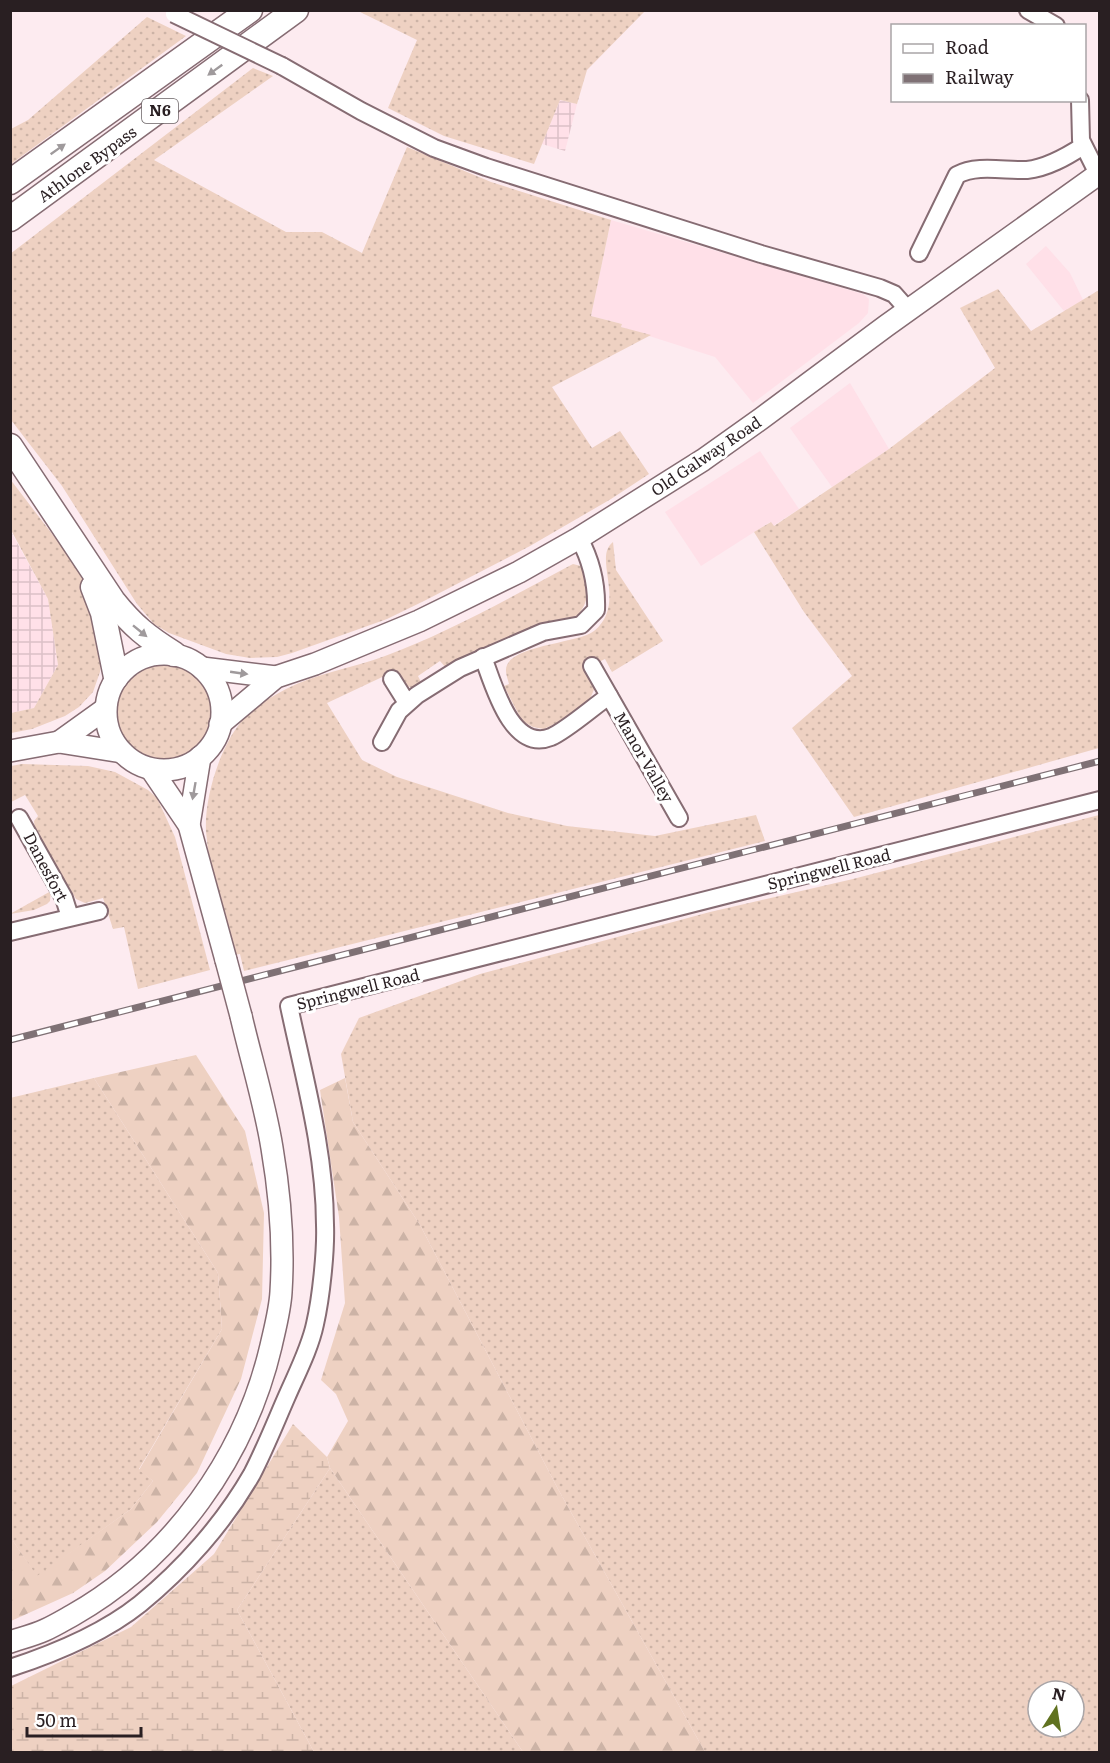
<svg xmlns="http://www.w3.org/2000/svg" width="1110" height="1763" font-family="Literata,serif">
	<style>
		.built { fill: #ffe0e8 }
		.industrial { fill: url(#industrial-grid) }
		.grass { fill: url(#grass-dots); fill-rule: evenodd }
		.forest { fill: url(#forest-firs) }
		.wetland { fill: url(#wetland-marsh) }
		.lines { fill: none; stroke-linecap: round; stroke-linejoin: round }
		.minor-casing { stroke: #866c73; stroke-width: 20 }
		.major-casing { stroke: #866c73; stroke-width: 24 }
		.highway-casing { stroke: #866c73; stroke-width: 27 }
		.minor { stroke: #fff; stroke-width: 16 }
		.major { stroke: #fff; stroke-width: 21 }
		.highway { stroke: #fff; stroke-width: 24 }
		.rail-casing { stroke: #7f7175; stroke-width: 7 }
		.rail { stroke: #fff; stroke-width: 4.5; stroke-dasharray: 14; stroke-linecap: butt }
		.minor-bridge-casing { stroke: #866c73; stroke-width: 20; stroke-linecap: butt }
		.major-bridge-casing { stroke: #866c73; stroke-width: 24; stroke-linecap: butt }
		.minor-bridge { stroke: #fff; stroke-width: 16 }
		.major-bridge { stroke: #fff; stroke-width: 21 }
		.oneway { fill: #9f9a9c }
		.labels { text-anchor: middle; stroke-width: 6; stroke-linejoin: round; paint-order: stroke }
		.shield { fill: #fff; stroke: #696264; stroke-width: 1.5 }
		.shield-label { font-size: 15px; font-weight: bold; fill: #291f22 }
		.street-label { font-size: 16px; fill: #291f22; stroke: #fff }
	</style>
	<defs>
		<pattern id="industrial-grid" width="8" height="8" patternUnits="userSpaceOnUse" patternTransform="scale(1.5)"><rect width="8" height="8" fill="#ffe0e8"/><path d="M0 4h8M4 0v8" fill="none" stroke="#dbc0c7"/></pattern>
		<pattern id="grass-dots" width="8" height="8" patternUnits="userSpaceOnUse" patternTransform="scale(1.5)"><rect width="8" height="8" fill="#eed1c2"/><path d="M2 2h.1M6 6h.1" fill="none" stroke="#ccb3a6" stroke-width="1.8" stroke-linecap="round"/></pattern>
		<pattern id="forest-firs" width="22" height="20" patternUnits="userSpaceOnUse" patternTransform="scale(1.5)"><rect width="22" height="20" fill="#eed1c2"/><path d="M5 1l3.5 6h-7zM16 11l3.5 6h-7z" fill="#ccb3a6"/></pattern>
		<pattern id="wetland-marsh" width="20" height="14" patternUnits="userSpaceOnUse" patternTransform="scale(1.5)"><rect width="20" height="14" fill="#eed1c2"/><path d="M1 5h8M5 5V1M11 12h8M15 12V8" fill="none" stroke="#ccb3a6"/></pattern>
	</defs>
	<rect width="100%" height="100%" fill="#fdebf0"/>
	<g class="built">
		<path d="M611 220 863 294 869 299 868 313 859 323 753 403 715 357 621 327 622 324 591 316Z"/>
		<path d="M1046 246 1070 273 1083 300 1064 311 1026 264Z"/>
		<path d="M850 383 889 449 832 487 790 428Z"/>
		<path d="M760 451 799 509 773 526 770 522 701 566 665 512Z"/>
	</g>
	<g class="industrial">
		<path d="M560 100 577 104 565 151 542 144Z"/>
		<path d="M10 530 48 599 58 665 34 708 11 713Z"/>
	</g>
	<g class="grass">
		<path d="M358 11H645L587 70 577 104 560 100 534 164 444 136 388 108 417 40Z"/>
		<path d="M147 17 186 36 11 164V129L28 120Z"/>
		<path d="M253 68 273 76 154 160 286 232H322L362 253 407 147 491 182 611 220 591 316 622 324 621 327 651 335 552 387 592 448 620 431 649 474 611 499 530 546 426 600 387 619 292 653 277 657 250 658 226 654 169 633 154 624 137 604 62 486 11 420 10 254Z"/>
		<path d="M998 289 1031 331 1099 290V748L854 817 792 728 852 676 804 612 754 532 771 522 774 526 889 449 995 368 960 308Z"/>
		<path d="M10 479 72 560 87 588 101 659 100 672 93 692 79 707 65 716 32 729 11 733V713L34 708 58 665 48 599 11 530Z"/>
		<path d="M613 542 616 570 663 641 612 672 605 659 588 667 595 687 590 699 565 719 544 729 533 727 522 721 504 686 509 684C508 680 506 675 506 671 504 645 578 644 594 631 628 603 592 558 613 542Z"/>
		<path d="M573 564 581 566C590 583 590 601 578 615L579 618 447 669 440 661 418 676 423 686C406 690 404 685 395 671L327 703 362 760 397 777 508 813 567 826 655 836 756 815 765 841 244 971 240 954 234 955C224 915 209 873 206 831 204 796 222 739 248 714 259 704 273 696 286 689 317 673 353 668 385 656 448 633 513 596 573 564Z"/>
		<circle cx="164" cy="709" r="50"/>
		<path d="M22 764 88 766 115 772 148 790 157 798 175 837 210 970 138 989 124 927 113 929 103 898 85 903 76 899 35 830 34 821 38 816 25 795 11 802V766Z"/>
		<path d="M1099 815V1752H705L558 1489 420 1225 353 1122 341 1054 359 1018 480 974 710 912 853 879ZM1038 1691H1074V1727H1038Z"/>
		<path d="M51 891 50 901 47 904 34 910 10 914Z"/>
		<path d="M94 1078 218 1273 222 1329 139 1469 153 1481 131 1509 37 1577 11 1538 10 1098Z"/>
		<path d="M330 1468 523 1752H314L237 1610Z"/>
	</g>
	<g class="forest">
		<path d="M196 1055 245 1131 264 1213 262 1299 241 1379 197 1473 157 1522 105 1571 73 1593 11 1621V1538L37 1576 131 1509 153 1481 139 1470 222 1329 218 1273 94 1078Z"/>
		<path d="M345 1078 353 1122 420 1225 558 1489 705 1752H523L330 1468 327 1457 348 1421 336 1394 321 1380 345 1303 339 1217 320 1090Z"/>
	</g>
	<path class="wetland" d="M293 1424 327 1457 330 1468 237 1610 314 1752H11V1686L131 1627 214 1554Z"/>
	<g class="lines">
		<defs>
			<g id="minor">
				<path d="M1028 10 1056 26"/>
				<path d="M282 66 361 111 434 148 486 167 761 254 880 288 894 294 909 311"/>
				<path d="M1080 100 1081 140 1098 174"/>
				<path d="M919 253 957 175C977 164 1005 171 1027 170 1047 168 1066 157 1083 146"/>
				<path d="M483 657C493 683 511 753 551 737 567 730 594 706 609 696"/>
				<path d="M592 666 679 818"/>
				<path d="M392 679 407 703"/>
				<path d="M382 742 399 711 417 695 460 668 543 632 581 625 596 610C597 584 591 560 579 538"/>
				<path d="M19 818 64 898 70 917"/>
				<path d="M10 932 99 911"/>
				<path d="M10 1668C53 1654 105 1632 140 1604 183 1569 224 1523 252 1474 265 1449 276 1421 287 1396 297 1373 310 1348 315 1324 321 1298 326 1251 325 1225 325 1152 304 1077 289 1006L1100 800"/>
			</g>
			<g id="major">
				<circle cx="164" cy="712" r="58"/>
				<path d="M202 668 276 677"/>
				<path d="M220 724 276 677 315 664 419 621 519 572 579 538 703 460 762 418 886 326 1100 173"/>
				<path d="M59 742 105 709"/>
				<path d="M10 751 59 742 122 752"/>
				<path d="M151 769 189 825 226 960"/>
				<path d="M189 825 200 757"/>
				<path d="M10 1642C22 1638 34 1635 45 1630 54 1626 64 1620 73 1615 173 1558 245 1457 271 1346 275 1328 280 1310 281 1292 284 1245 280 1195 272 1148 265 1104 251 1059 241 1016"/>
			</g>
			<g id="highway">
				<path d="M10 182 250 10"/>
				<path d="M10 219 296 10"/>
				<path d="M10 446 113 601C133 626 147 637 174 654"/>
				<path d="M93 587 103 613 116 677"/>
			</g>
		</defs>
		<use href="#minor" class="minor-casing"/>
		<use href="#major" class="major-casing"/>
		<use href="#highway" class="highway-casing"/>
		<use href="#minor" class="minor"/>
		<use href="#major" class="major"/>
		<use href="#highway" class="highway"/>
		<defs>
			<path id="rail" d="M10 1040 1100 761"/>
		</defs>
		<use href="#rail" class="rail-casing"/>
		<use href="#rail" class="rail"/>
		<defs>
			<path id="minor-bridge" d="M174 14 282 66"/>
			<path id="major-bridge" d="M226 960 241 1016"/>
		</defs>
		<use href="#minor-bridge" class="minor-bridge-casing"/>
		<use href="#major-bridge" class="major-bridge-casing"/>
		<use href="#minor-bridge" class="minor-bridge"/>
		<use href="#major-bridge" class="major-bridge"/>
	</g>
	<defs><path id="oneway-solid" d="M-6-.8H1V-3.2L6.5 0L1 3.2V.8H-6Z" transform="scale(1.5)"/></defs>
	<g class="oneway">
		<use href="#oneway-solid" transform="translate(215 70) rotate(144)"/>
		<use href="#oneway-solid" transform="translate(58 149) rotate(-35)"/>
		<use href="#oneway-solid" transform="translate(140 631) rotate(39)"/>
		<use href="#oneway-solid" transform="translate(239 673) rotate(8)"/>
		<use href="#oneway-solid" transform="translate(194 791) rotate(100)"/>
	</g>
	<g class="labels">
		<rect class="shield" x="142" y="99" width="36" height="24" rx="4.5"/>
		<g class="shield-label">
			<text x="160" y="116">N6</text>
		</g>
		<g class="street-label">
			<text transform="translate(87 164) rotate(-36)" y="6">Athlone Bypass</text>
			<text transform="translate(706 456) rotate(-34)" y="6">Old Galway Road</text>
			<text transform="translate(644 757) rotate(60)" y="6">Manor Valley</text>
			<text transform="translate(46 867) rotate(62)" y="6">Danesfort</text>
			<text transform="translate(829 869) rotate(-14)" y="6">Springwell Road</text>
			<text transform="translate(358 989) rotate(-14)" y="6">Springwell Road</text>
		</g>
	</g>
	<rect width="1110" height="1763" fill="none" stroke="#291f22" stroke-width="24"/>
	<rect x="891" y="24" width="195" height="78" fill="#ffffff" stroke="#a9a5a7" stroke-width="1.5"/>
	<rect x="903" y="44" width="30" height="9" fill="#ffffff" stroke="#a9a5a7" stroke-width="1.5"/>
	<text x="945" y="54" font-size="18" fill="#291f22">Road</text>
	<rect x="903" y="74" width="30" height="9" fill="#7f7175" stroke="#a9a5a7" stroke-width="1.5"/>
	<text x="945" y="84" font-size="18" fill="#291f22">Railway</text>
	<g transform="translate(1056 1709) rotate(12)"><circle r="28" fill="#ffffff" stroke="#a9a5a7" stroke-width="1.5"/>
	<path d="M0-4.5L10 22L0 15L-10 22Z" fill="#607220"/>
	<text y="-9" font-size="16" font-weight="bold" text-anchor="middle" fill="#291f22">N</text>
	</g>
	<path d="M27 1727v9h114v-9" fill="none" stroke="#291f22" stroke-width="3"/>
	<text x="36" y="1727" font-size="18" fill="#291f22" stroke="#ffffff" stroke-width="4.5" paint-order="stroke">50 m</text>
</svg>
